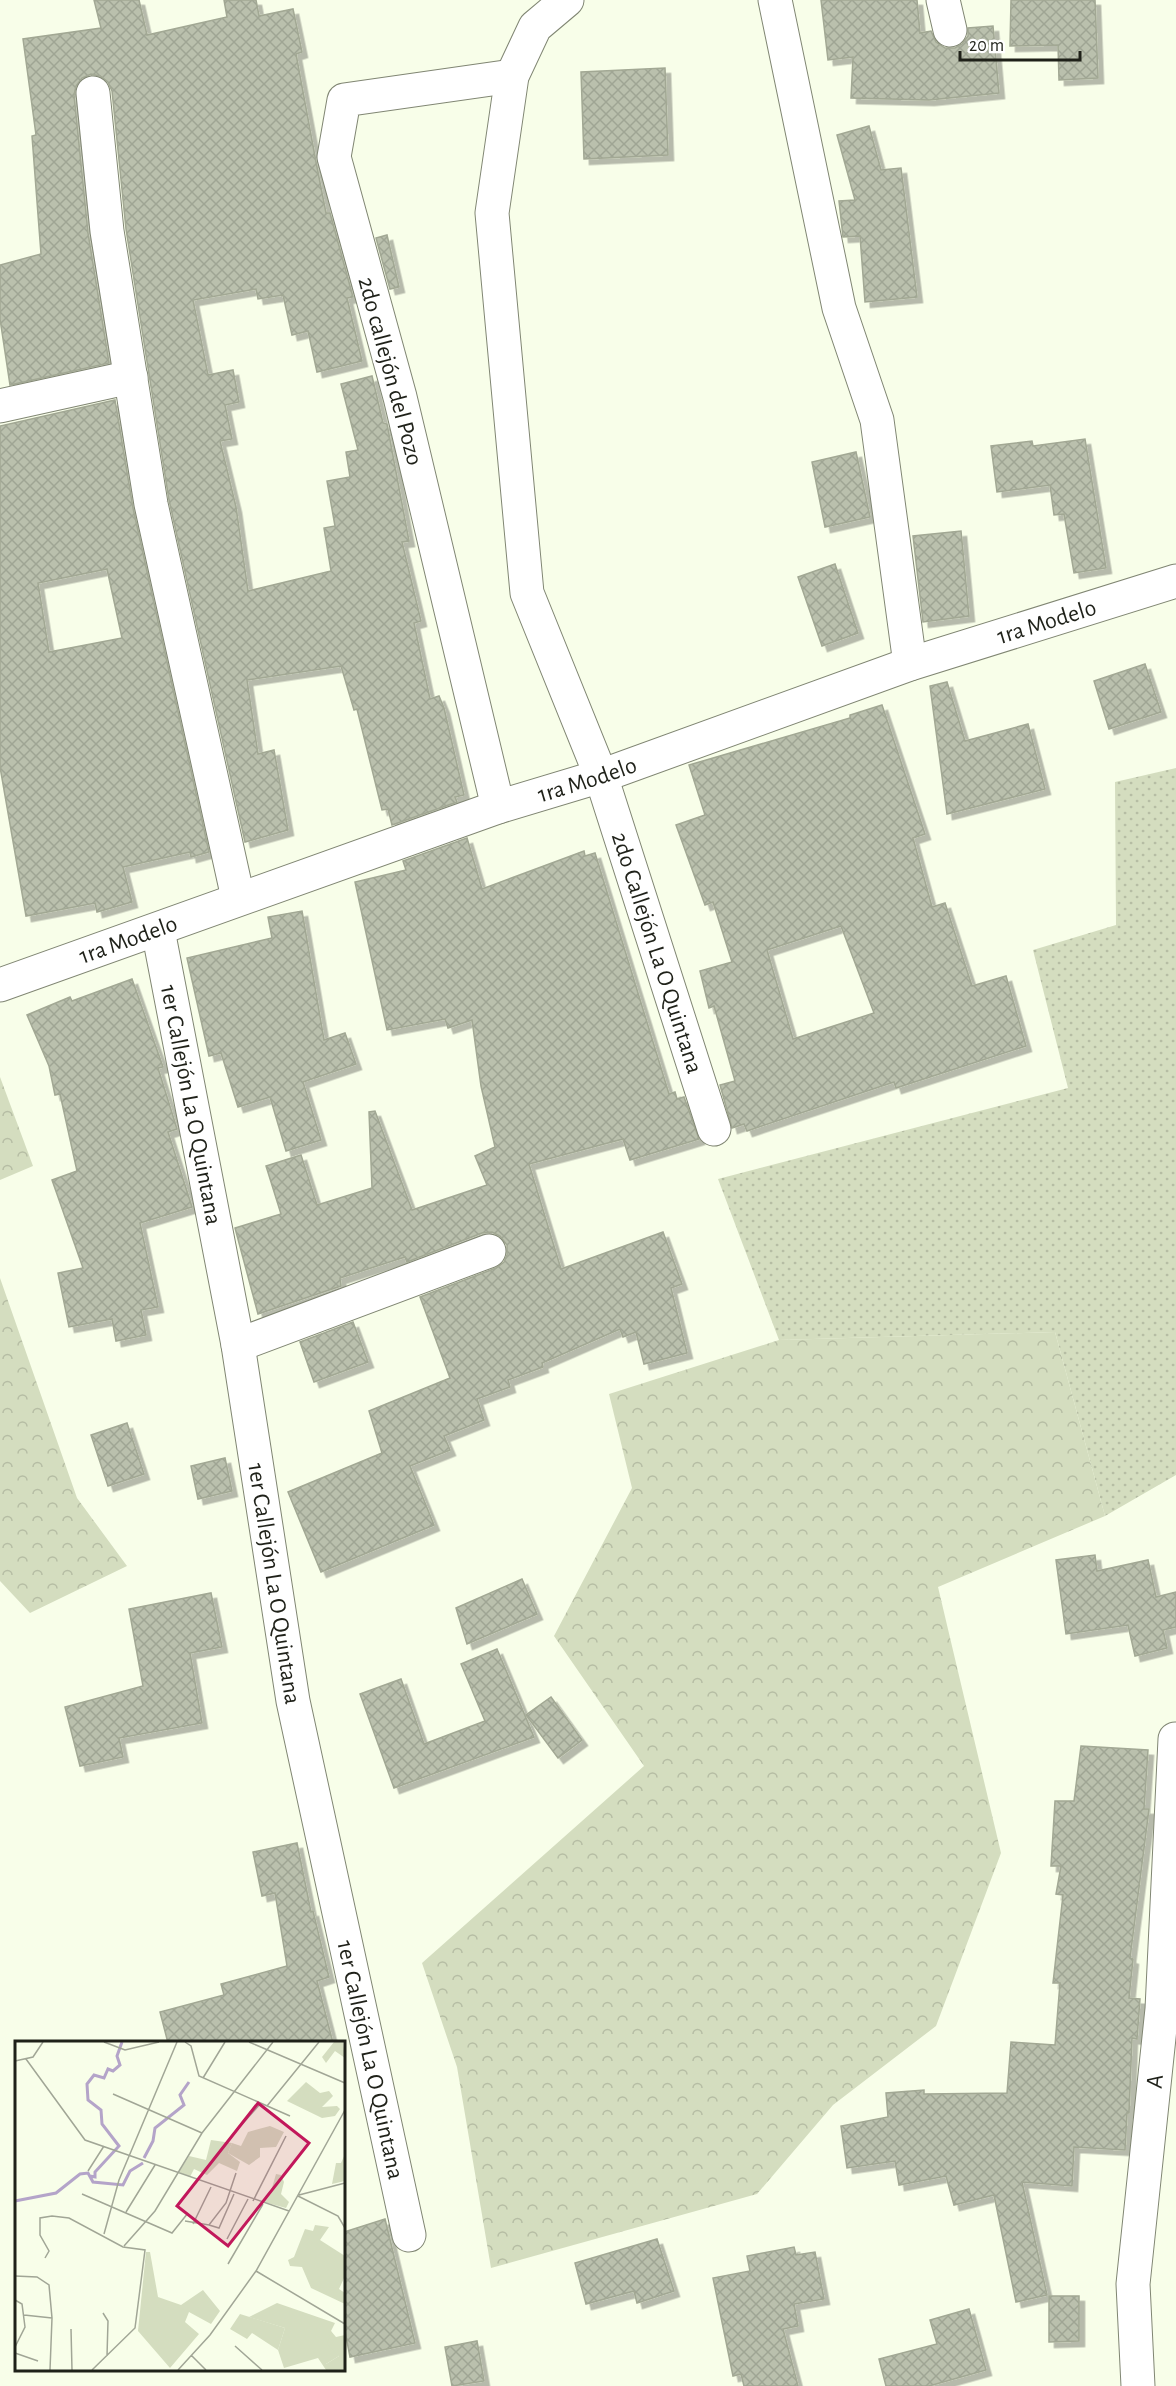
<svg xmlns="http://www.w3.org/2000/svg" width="1176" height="2386" font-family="'Alegreya Sans',sans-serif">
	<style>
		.grass { fill: url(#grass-dots) }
		.forest { fill: url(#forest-crowns) }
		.building { fill: url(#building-cross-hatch); stroke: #a2a894; stroke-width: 1.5; fill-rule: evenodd; filter: url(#shadow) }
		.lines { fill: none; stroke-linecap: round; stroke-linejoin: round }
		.street-casing { stroke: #808673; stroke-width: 35 }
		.street { stroke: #fff; stroke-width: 33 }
		.labels { text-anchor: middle; stroke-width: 5; stroke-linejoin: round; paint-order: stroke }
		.street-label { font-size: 24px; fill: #1f2119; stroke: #fff }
		.inset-river { fill: none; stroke: #b4a4c9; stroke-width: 3 }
		.inset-road { fill: none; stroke: #a1a696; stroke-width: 1.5 }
		.view { fill: #c2185b; fill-opacity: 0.15; stroke: #c2185b; stroke-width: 3 }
		.inset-edge { fill: none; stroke: #1f2119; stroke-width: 3 }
	</style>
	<defs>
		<pattern id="grass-dots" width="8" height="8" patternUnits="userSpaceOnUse" patternTransform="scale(1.5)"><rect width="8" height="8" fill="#d4ddbf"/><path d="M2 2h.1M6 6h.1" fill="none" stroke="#b6bda4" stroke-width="1.8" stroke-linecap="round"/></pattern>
		<pattern id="forest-crowns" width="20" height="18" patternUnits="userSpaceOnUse" patternTransform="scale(1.5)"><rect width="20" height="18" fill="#d4ddbf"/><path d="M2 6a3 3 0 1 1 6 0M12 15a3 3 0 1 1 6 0" fill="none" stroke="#b6bda4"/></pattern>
		<pattern id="building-cross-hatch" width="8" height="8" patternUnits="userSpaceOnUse" patternTransform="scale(1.5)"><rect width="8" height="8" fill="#bac0ad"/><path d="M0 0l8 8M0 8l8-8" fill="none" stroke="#9fa594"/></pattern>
		<filter id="shadow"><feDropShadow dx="5.5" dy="5.5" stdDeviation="0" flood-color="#0004"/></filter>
	</defs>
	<rect width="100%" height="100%" fill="#f8fee9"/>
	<path class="grass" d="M1176 768V1475L1105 1516 1055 1332 779 1340 718 1179 1068 1088 1033 950 1116 925 1115 782Z"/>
	<g class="forest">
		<path d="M0 1077 33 1166 0 1180Z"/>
		<path d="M0 1278 77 1498 127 1566 30 1613 0 1581Z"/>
		<path d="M1055 1332 1105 1516 938 1587 1001 1853 936 2026 833 2105 757 2194 491 2268 457 2067 422 1963 644 1766 554 1636 632 1488 609 1394 779 1340Z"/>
	</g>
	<g class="building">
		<path d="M94 0H139L147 35 227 17 224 0H256L259 16 293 9 302 52 296 54 316 162 326 213H330L353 297 347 298 362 361 317 372 308 331 292 335 283 295 258 299 256 289 193 300 208 375 233 370 239 402 225 405 232 439 220 441 236 507 248 591 331 571 324 528 335 526 327 481 350 477 346 452 358 450 341 384 372 376 383 423 387 424 409 541 402 542 421 621 414 623 430 699 439 696 444 708 464 795 455 797 457 802 392 825 388 809 382 810 357 709 354 710 341 666 247 680 258 754 274 750 288 830 245 842 169 500 126 229 112 91 108 82 100 76 91 74 82 78 76 86 74 95 88 233 109 363 10 385 0 319V265L41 254 32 136 36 135 23 39 101 28Z"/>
		<path d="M821 0H917L920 33 931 31 936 42 945 48H955L962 44 968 36V28L993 26 999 93 929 100 851 98 853 57 828 60Z"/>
		<path d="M1011 0H1095L1098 78 1059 80 1058 45 1010 46Z"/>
		<path d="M665 68 668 155 584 159 581 72Z"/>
		<path d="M869 126 881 170 901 168 917 297 865 302 860 236 843 237 839 201 855 200 837 135Z"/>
		<path d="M387 235 399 287 390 289 376 238Z"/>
		<path d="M115 400 133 508 209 852 191 857 190 852 123 867 132 902 97 912 95 903 26 916 0 767V426ZM107 569 122 638 49 652 38 583Z"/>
		<path d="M1085 439 1106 568 1074 573 1064 514 1054 515 1050 485 997 492 991 446 1032 441 1033 446Z"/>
		<path d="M856 452 870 517 825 527 812 462Z"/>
		<path d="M961 531 969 616 923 622 913 536Z"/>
		<path d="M835 564 858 633 822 646 798 577Z"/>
		<path d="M1145 664 1161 712 1109 729 1094 681Z"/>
		<path d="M947 682 965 741 1028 724 1045 789 947 814 930 686Z"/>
		<path d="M882 705 925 834 913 838 932 907 945 903 972 986 1006 976 1026 1046 896 1088 894 1082 747 1131 744 1124 732 1128 720 1085 735 1081 714 1006 709 1008 700 971 732 962 713 902 705 905 676 825 705 815 689 765 850 718V715ZM841 926 874 1013 793 1039 767 950Z"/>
		<path d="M467 838 482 889 584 851 585 856 595 853 669 1094 675 1092 677 1099 684 1097 699 1139 630 1160 623 1139 529 1164 561 1269 663 1232 682 1284 671 1288 687 1353 644 1364 636 1332 623 1337 620 1329 542 1363 543 1367 508 1380 510 1387 477 1399 484 1420 444 1436 450 1450 410 1466 434 1525 321 1572 288 1492 382 1453 369 1411 450 1378 420 1297 496 1268 504 1262 507 1255V1245L500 1236 492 1232 482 1233 407 1262 405 1257 340 1278 341 1286 258 1314 235 1228 281 1214 266 1166 301 1155 317 1205 372 1188 369 1112 375 1111 412 1210 487 1185 475 1156 495 1147 481 1086 472 1020 448 1028 445 1019 387 1030 355 882 406 870 403 861Z"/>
		<path d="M302 911 324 1040 345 1033 356 1064 303 1082 321 1140 286 1151 270 1097 238 1107 221 1053 209 1056 187 958 272 938 268 917Z"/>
		<path d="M132 979 163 1067 158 1068 177 1129 168 1132 192 1207 140 1223 158 1307 141 1310 146 1335 116 1341 112 1319 69 1327 58 1273 83 1268 52 1180 77 1171 60 1094 55 1095 49 1066 27 1015 70 997 72 1001Z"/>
		<path d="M353 1322 368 1362 314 1382 300 1342Z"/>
		<path d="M127 1423 144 1474 108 1486 91 1435Z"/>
		<path d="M225 1458 232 1491 198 1499 191 1466Z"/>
		<path d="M1095 1555 1097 1571 1148 1560 1156 1597 1176 1592V1627L1163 1630 1167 1648 1135 1656 1128 1625 1066 1634 1056 1560Z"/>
		<path d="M522 1579 537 1614 467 1644 456 1608Z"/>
		<path d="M211 1593 222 1647 190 1653 202 1723 119 1738 123 1757 80 1766 65 1707 143 1686 129 1609Z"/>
		<path d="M497 1649 534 1737 394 1788 360 1694 401 1679 424 1744 485 1721 461 1664Z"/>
		<path d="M551 1697 582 1740 558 1758 526 1715Z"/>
		<path d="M1081 1746 1148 1750 1144 1809H1149L1130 1958 1133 1959 1129 1998 1140 1999 1137 2039 1132 2038 1129 2113H1127L1125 2150 1074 2147 1072 2186 1022 2182 1047 2295 1016 2302 994 2195 954 2205 946 2176 899 2185 895 2161 847 2168 841 2126 888 2117 886 2093 924 2090V2094L1007 2093 1011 2042 1055 2045 1060 1983H1053L1063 1895 1056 1894 1061 1866H1051L1055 1801H1074Z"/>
		<path d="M297 1843 311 1912 313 1911 329 1977 317 1981 333 2043H168L160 2012 224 1995 221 1984 287 1966 275 1893 262 1896 253 1852Z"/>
		<path d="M385 2219 415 2343 350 2357 344 2326V2232Z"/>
		<path d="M657 2239 674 2291 637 2303 634 2291 586 2304 575 2263Z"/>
		<path d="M794 2247 796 2255 815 2252 824 2299 794 2304 798 2326 783 2329 798 2386H744L741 2374 733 2376 713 2278 750 2271 747 2256Z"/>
		<path d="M1049 2296H1079V2341L1049 2342Z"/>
		<path d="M969 2309 986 2370 929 2386H886L879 2359 937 2344 930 2320Z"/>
		<path d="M477 2341 484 2381 452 2386 445 2347Z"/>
	</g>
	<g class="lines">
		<defs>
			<g id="street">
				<path id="s1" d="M567 0 535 27 512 76 492 213 527 593 601 776 714 1129"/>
				<path d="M775 0 839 308 877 420 910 664"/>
				<path d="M943 0 950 30"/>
				<path d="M93 93 107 231 151 504 238 898"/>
				<path d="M0 406 131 377"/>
				<path d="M498 807 400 397 334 157 344 100 512 76"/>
				<path id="s2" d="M158 930 238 1345 293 1701 409 2235"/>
				<path id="s3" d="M0 985 498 807 601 776 910 664 1176 581"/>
				<path d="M238 1345 489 1251"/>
				<path id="s4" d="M1138 2386 1133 2284 1162 2009 1175 1739"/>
			</g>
		</defs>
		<use href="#street" class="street-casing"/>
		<use href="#street" class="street"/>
	</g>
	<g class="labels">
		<g class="street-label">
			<text transform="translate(391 371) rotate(75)" y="8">2do callejón del Pozo</text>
			<text dy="8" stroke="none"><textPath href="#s3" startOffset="1108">1ra Modelo</textPath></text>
			<text dy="8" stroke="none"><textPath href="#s3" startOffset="622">1ra Modelo</textPath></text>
			<text dy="8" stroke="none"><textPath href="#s3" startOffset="136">1ra Modelo</textPath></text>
			<text dy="8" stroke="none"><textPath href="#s1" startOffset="999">2do Callejón La O Quintana</textPath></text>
			<text dy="8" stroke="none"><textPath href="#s2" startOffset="178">1er Callejón La O Quintana</textPath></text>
			<text dy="8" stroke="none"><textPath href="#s2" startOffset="664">1er Callejón La O Quintana</textPath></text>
			<text dy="8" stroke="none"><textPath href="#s2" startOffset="1150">1er Callejón La O Quintana</textPath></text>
			<text dy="8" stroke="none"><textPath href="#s4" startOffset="306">A</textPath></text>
		</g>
	</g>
	<g transform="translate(15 2041)">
		<rect width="330" height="330" fill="#f8fee9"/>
		<path d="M196 99 217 102 213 112 225 121 222 130 204 122 192 134 179 128 175 136 164 131 174 115 191 119ZM300 184 314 186 305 199 330 215V235L324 248 330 252V263L296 247 287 226 275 225 273 219 279 216 290 188 298 190ZM131 211H135L143 256 166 264 188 249 205 270 196 283 174 271 170 281 184 293 155 327 123 290ZM262 262 320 282 316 290 324 315 311 323V329L303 317 269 327 263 309 270 287 234 276Z" fill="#d4ddbf"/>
		<path d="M319 1H328L330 17 320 10 311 22 307 16ZM291 41 305 52 314 50 318 55 307 66 322 65 325 68 320 75 307 77 272 60ZM255 85 269 91 261 106 245 107V116L234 124 213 112 217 102 226 105 233 91ZM330 113V140L317 143 321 122H326ZM261 133 266 134 269 141 266 153 274 161 271 167 249 161 251 154H255ZM225 273 270 287 263 309 237 292 232 298 215 288ZM316 290 321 296 330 294V329H311V323L324 315 312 303Z" fill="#d4ddbf"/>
		<path class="inset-river" d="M129 117 138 100 140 87 169 64 165 54 174 41M75 135 80 136V131L104 105 87 83 86 69 73 59 72 43 79 34 89 37 93 28 98 30 105 24 102 15 107 1M0 160 41 152 65 133 73 132 78 141 108 144 115 130 128 122"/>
		<path class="inset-road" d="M89 1 110 9 144 1M170 1 176 5 184 35 275 75M234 1 330 42M11 18 70 99 274 170M0 20 18 16 28 1M188 37 210 1M98 53 187 92M252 65 304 1M221 90 246 62M73 130 89 105M67 153 157 192 173 172M284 154 330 142M283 155 323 175 330 187M238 160 271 95M111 171 140 124M170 180 194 184 211 162 221 132M178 183 196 146M194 184 204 187 219 153M89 193 104 139 162 1M212 198 233 158M109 205 140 170 187 92 258 1M30 217 34 210 25 194V177L37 175 54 177 108 206 130 209 120 287 77 329M213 223 248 163M241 230 330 283M0 235 22 236 34 244 37 277 35 329M0 259 7 263 10 286 0 306M88 272 93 280 92 315M9 274 37 277M56 288 57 329M220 305 247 329M0 312 23 320M176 314 191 329M163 329 195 294 241 230 330 69"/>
		<path class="view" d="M243 62 294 102 213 205 162 165Z"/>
		<rect width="330" height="330" class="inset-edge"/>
	</g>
	<path d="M960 51v9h120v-9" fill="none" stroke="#1f2119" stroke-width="3"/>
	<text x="969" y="51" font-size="18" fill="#1f2119" stroke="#ffffff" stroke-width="4.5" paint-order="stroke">20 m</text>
</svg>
